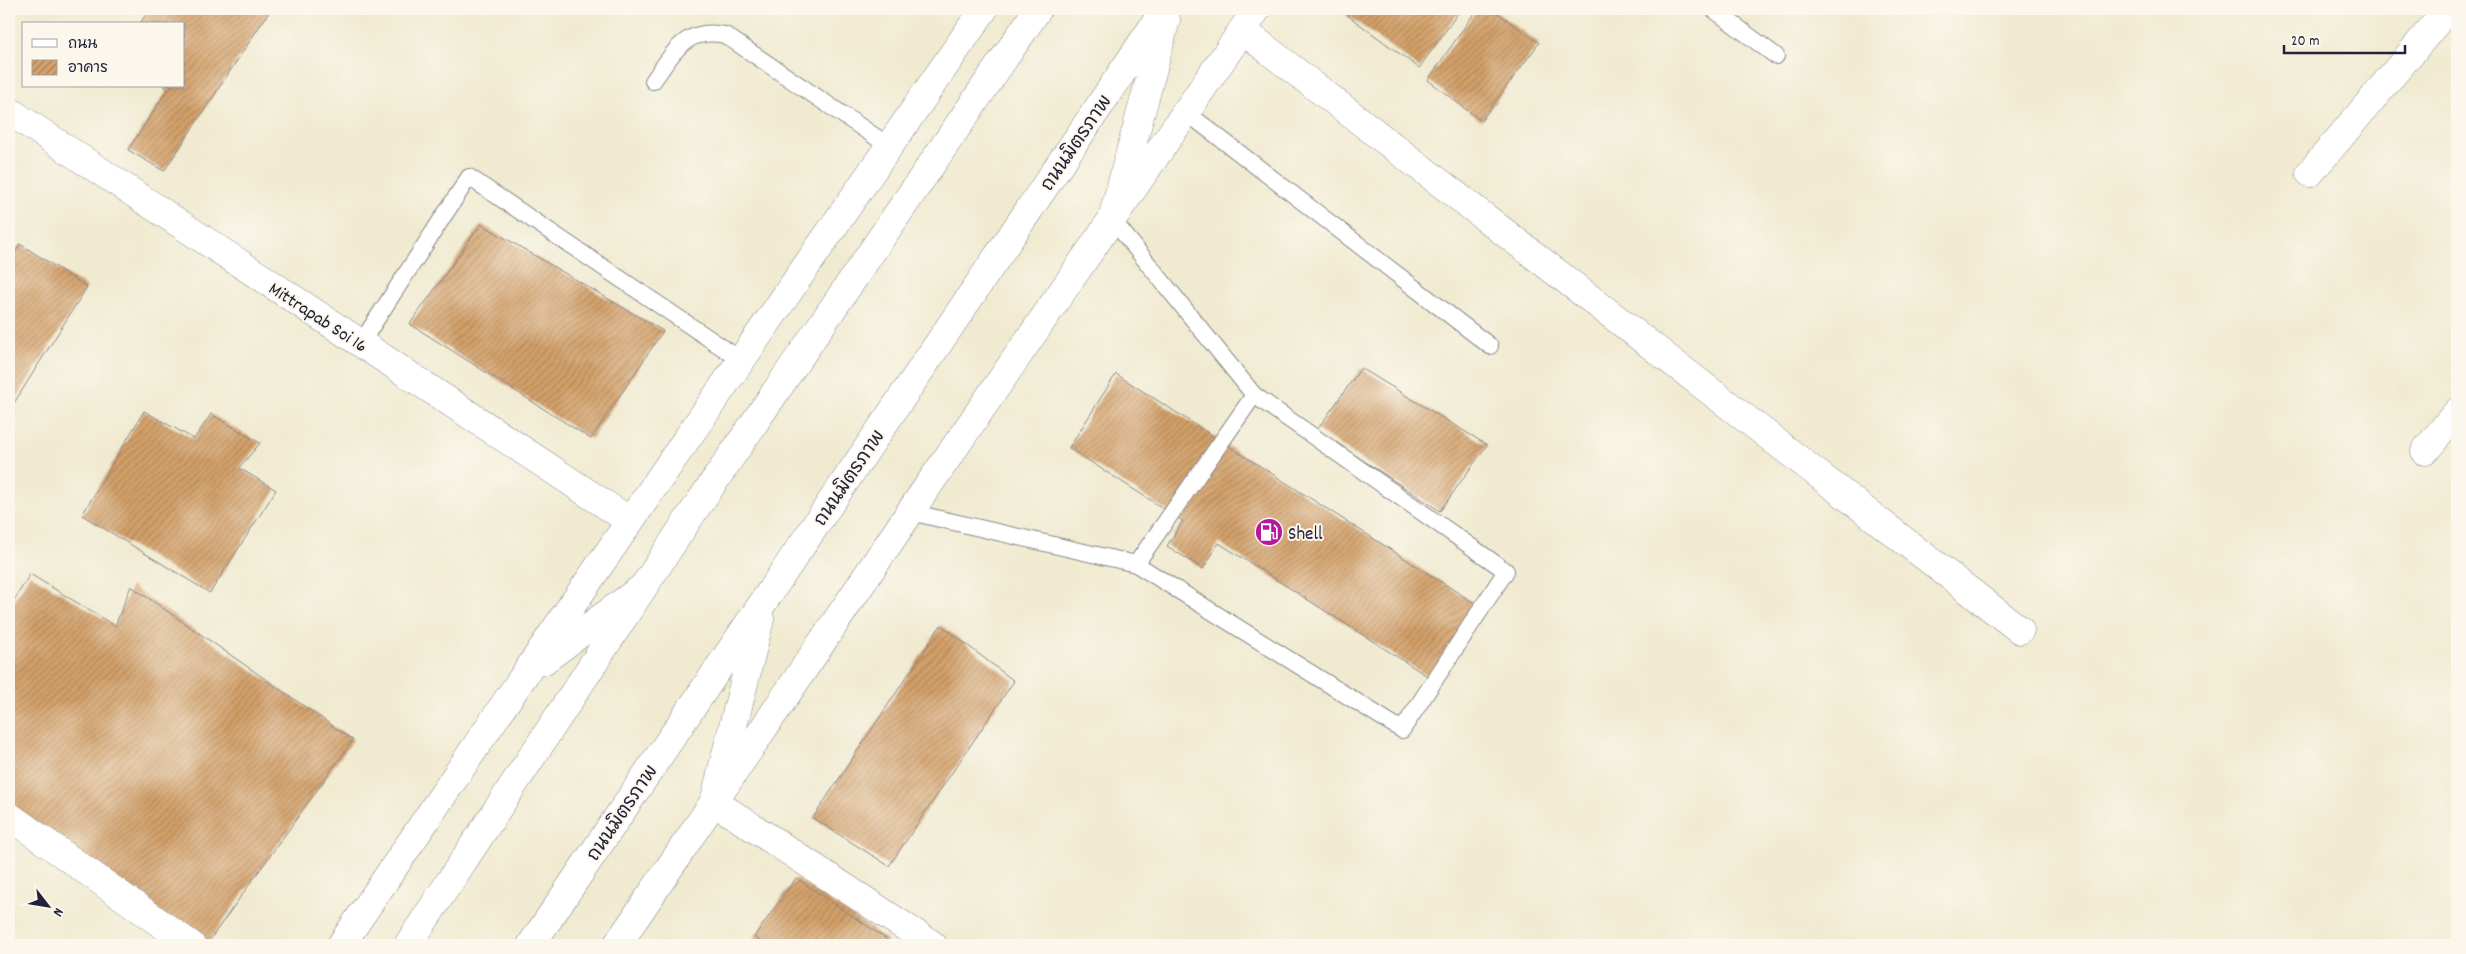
<svg xmlns="http://www.w3.org/2000/svg" width="2466" height="954" font-family="Dekko,'Playpen Sans Thai',sans-serif">
	<style>
		.building { fill: url(#building-hatch) }
		.lines { fill: none; stroke-linecap: round; stroke-linejoin: round }
		.lane-casing { stroke: #898686; stroke-width: 18 }
		.street-casing { stroke: #898686; stroke-width: 29 }
		.secondary-casing { stroke: #898686; stroke-width: 29 }
		.primary-casing { stroke: #898686; stroke-width: 29 }
		.lane { stroke: #fff; stroke-width: 16 }
		.street { stroke: #fff; stroke-width: 28 }
		.secondary { stroke: #fff; stroke-width: 28 }
		.primary { stroke: #fff; stroke-width: 28 }
		.labels { text-anchor: middle; stroke-width: 4; stroke-linejoin: round; paint-order: stroke }
		.street-label { font-size: 19px; fill: #22223b; stroke: #fbf7ec }
		.poi-label { font-size: 19px; fill: #22223b; stroke: #fbf7ec; text-anchor: start }
	</style>
	<defs>
		<pattern id="building-hatch" width="6" height="6" patternUnits="userSpaceOnUse" patternTransform="scale(1.25)"><rect width="6" height="6" fill="#d3a069"/><path d="M-1 1l2-2M0 6l6-6M5 7l2-2" fill="none" stroke="#ab8258"/></pattern>
	</defs>
	<rect width="100%" height="100%" fill="#fbf7ec"/>
	<filter id="ink" filterUnits="userSpaceOnUse"><feTurbulence type="fractalNoise" baseFrequency=".02" numOctaves="2"/><feDisplacementMap in="SourceGraphic" scale="10" xChannelSelector="R" yChannelSelector="G"/><feConvolveMatrix kernelMatrix="1 2 1 2 8 2 1 2 1" color-interpolation-filters="sRGB"/></filter>
	<filter id="wash" filterUnits="userSpaceOnUse"><feTurbulence type="fractalNoise" baseFrequency=".0096" numOctaves="4" result="noise"/><feDisplacementMap in="SourceGraphic" scale="20" xChannelSelector="R" yChannelSelector="G"/><feGaussianBlur stdDeviation="1.12" result="paint"/><feColorMatrix in="noise" values="0 0 0 0 0 0 0 0 0 0 0 0 0 0 0 0 0 1.4 0 .05"/><feComposite in="paint" operator="in"/></filter>
	<g filter="url(#wash)">
		<rect width="100%" height="100%" fill="#f0ead0"/>
		<g id="blocks">
			<g class="building">
				<path d="M149 9H271L164 171 128 150 168 89 163 86H184V24H140Z"/>
				<path d="M1339 9H1461L1419 68Z"/>
				<path d="M1477 9H1492L1539 43 1481 121 1428 80Z"/>
				<path d="M481 224 663 331 591 439 410 324Z"/>
				<path d="M20 244 87 287 9 411V262Z"/>
				<path d="M1361 368 1487 445 1440 511 1317 430Z"/>
				<path d="M1116 374 1482 608 1435 681 1219 543 1203 569 1167 546 1183 521 1069 448Z"/>
				<path d="M144 411 194 439 211 414 260 443 239 468 276 490 210 593 82 515Z"/>
				<path d="M30 574 115 626 131 586 353 740 206 945H191L9 816V609Z"/>
				<path d="M941 625 1014 681 889 866 813 818Z"/>
				<path d="M796 878 888 940 885 945H766L754 937Z"/>
			</g>
		</g>
	</g>
	<g filter="url(#ink)">
		<use href="#blocks" fill-opacity="0" stroke="#898686" stroke-width="1"/>
		<g class="lines">
			<defs>
				<g id="lane">
					<path d="M1713 9 1776 56"/>
					<path d="M653 81C674 52 685 27 725 35L889 146"/>
					<path d="M1186 112 1490 346"/>
					<path d="M361 343 469 177 741 360"/>
					<path d="M910 512 1136 564 1254 395 1112 219"/>
					<path d="M1136 564 1402 730 1506 571 1254 395"/>
				</g>
				<g id="street">
					<path d="M1242 30 2020 630"/>
					<path d="M9 111 630 521"/>
					<path d="M2310 173 2448 9"/>
					<path d="M2425 451 2457 412"/>
					<path d="M714 802 933 945"/>
					<path d="M9 816 191 945"/>
				</g>
				<g id="secondary">
					<path d="M543 661 643 587"/>
					<path d="M341 945 561 621 984 9"/>
					<path d="M617 945 910 512 1257 9"/>
				</g>
				<g id="primary">
					<path d="M1112 219 1166 20"/>
					<path d="M714 802 760 619"/>
					<path d="M408 945 687 521 1038 9"/>
					<path d="M531 945 1165 9"/>
				</g>
			</defs>
			<use href="#lane" class="lane-casing"/>
			<use href="#street" class="street-casing"/>
			<use href="#secondary" class="secondary-casing"/>
			<use href="#primary" class="primary-casing"/>
			<use href="#lane" class="lane"/>
			<use href="#street" class="street"/>
			<use href="#secondary" class="secondary"/>
			<use href="#primary" class="primary"/>
		</g>
	</g>
	<defs>
		<symbol id="fuel-disc" viewBox="-11 -11 22 22"><circle r="9.5" fill="#b5179e" stroke="#fbf7ec"/><path d="M-5.5-6h7V0h2V4h1.3V-2.5L3-4.5l.8-.8L6-3V5H2.5V1h-1V6h-7ZM-4.2-4.7v3.2H.2V-4.7Z" fill="#fff"/></symbol>
	</defs>
	<g fill-rule="evenodd">
		<use href="#fuel-disc" x="1253" y="516" width="32" height="32"/>
	</g>
	<g class="labels">
		<g class="street-label">
			<text transform="translate(1075 142) rotate(-56)" y="7">ถนนมิตรภาพ</text>
			<text transform="translate(319 316) rotate(33)" y="7">Mittrapab Soi 16</text>
			<text transform="translate(848 477) rotate(-56)" y="7">ถนนมิตรภาพ</text>
			<text transform="translate(621 812) rotate(-56)" y="7">ถนนมิตรภาพ</text>
		</g>
		<g class="poi-label">
			<text x="1288" y="539">Shell</text>
		</g>
	</g>
	<rect width="2466" height="954" fill="none" stroke="#fbf7ec" stroke-width="30"/>
	<rect x="22" y="22" width="162" height="65" fill="#fbf7ec" stroke="#a4a2a5"/>
	<rect x="32" y="39" width="25" height="8" fill="#ffffff" stroke="#a4a2a5"/>
	<text x="68" y="48" font-size="15" fill="#22223b">ถนน</text>
	<rect x="32" y="60" width="25" height="15" fill="url(#building-hatch)" stroke="#a4a2a5"/>
	<text x="68" y="72" font-size="15" fill="#22223b">อาคาร</text>
	<g transform="translate(48 906) rotate(121)" stroke="#fbf7ec" stroke-width="4" paint-order="stroke">
	<path d="M0-4L9 19L0 12L-9 19Z" fill="#22223b"/>
	<text y="-8" font-size="14" font-weight="bold" text-anchor="middle" fill="#22223b">N</text>
	</g>
	<path d="M2284 45v8h121v-8" fill="none" stroke="#22223b" stroke-width="2.5"/>
	<text x="2291" y="45" font-size="15" fill="#22223b" stroke="#fbf7ec" stroke-width="4" paint-order="stroke">20 m</text>
</svg>
